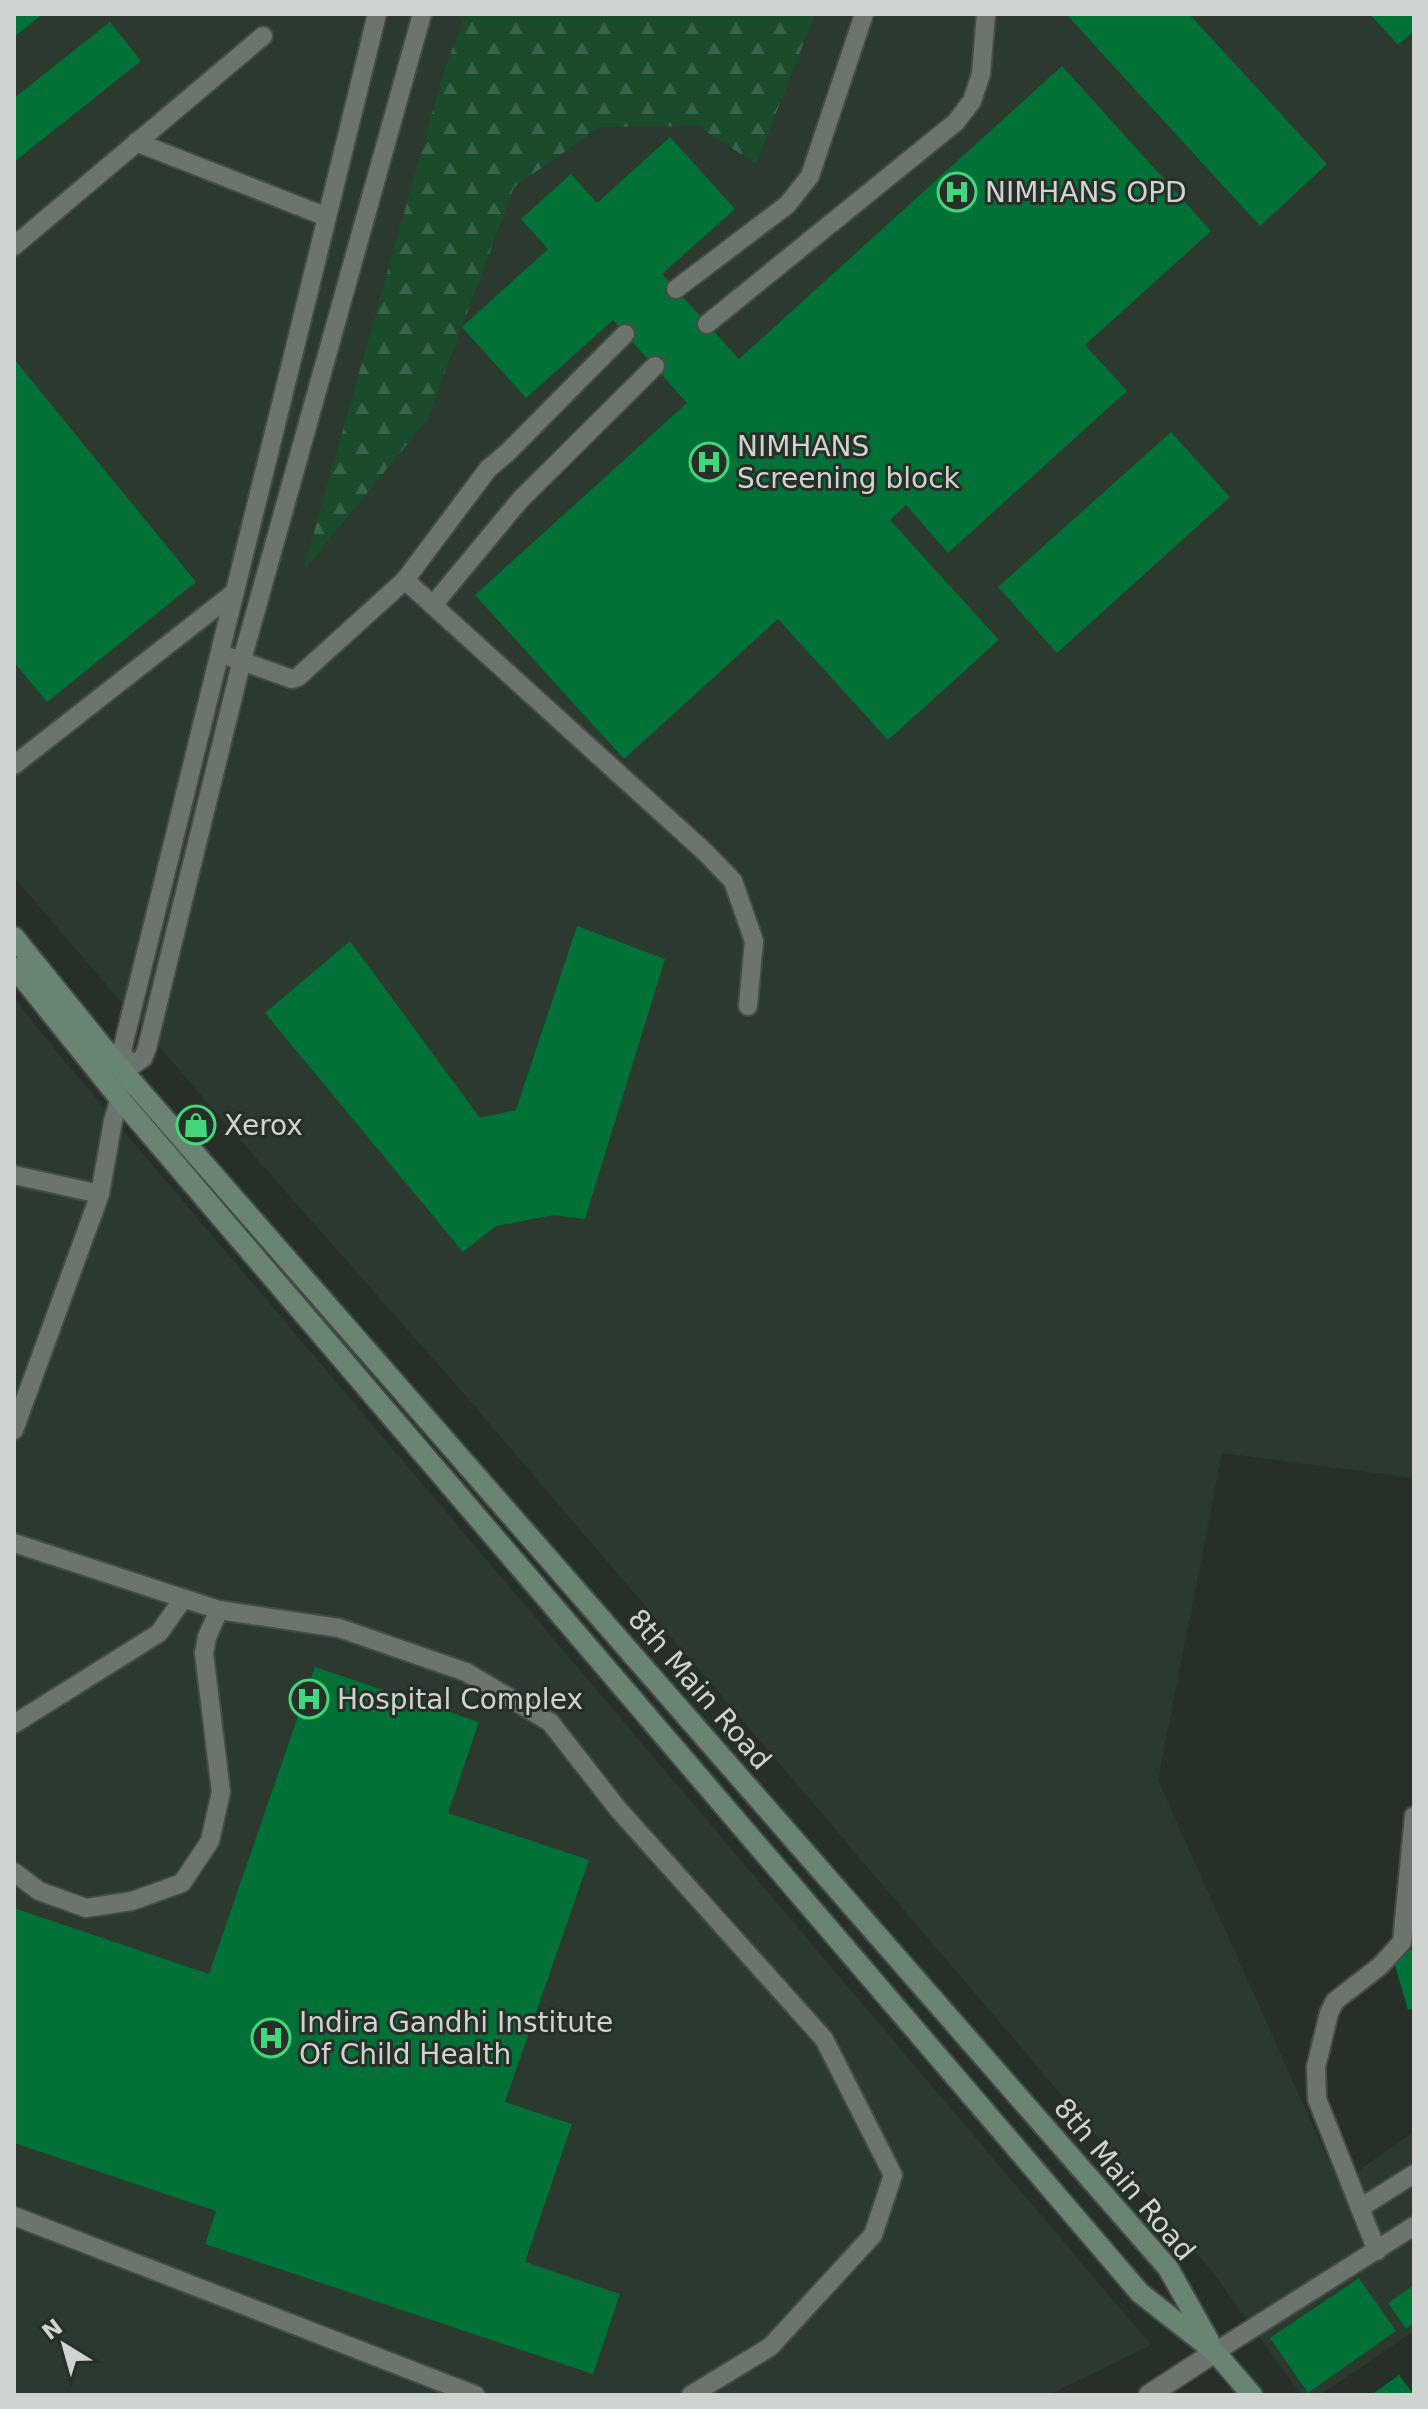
<svg xmlns="http://www.w3.org/2000/svg" width="1428" height="2409" font-family="'DejaVu Sans',sans-serif">
	<style>
		.built { fill: #2b392e }
		.forest { fill: url(#forest-firs) }
		.building { fill: #017138 }
		.lines { fill: none; stroke-linecap: round; stroke-linejoin: round }
		.lane-casing { stroke: #454c47; stroke-width: 22 }
		.street-casing { stroke: #454c47; stroke-width: 24 }
		.secondary-casing { stroke: #454c47; stroke-width: 24 }
		.lane { stroke: #6b746d; stroke-width: 18 }
		.street { stroke: #6b746d; stroke-width: 20 }
		.secondary { stroke: #698470; stroke-width: 20 }
		.labels { text-anchor: middle; stroke-width: 6; stroke-linejoin: round; paint-order: stroke }
		.poi-label { font-size: 28px; fill: #cfd4d0; stroke: #272f29; text-anchor: start }
		.street-label { font-size: 28px; fill: #cfd4d0; stroke: #272f29 }
	</style>
	<defs>
		<pattern id="forest-firs" width="22" height="20" patternUnits="userSpaceOnUse" patternTransform="scale(2)"><rect width="22" height="20" fill="#1a4b2b"/><path d="M5 1l3.5 6h-7zM16 11l3.5 6h-7z" fill="#3a6449"/></pattern>
	</defs>
	<rect width="100%" height="100%" fill="#272f29"/>
	<g class="built">
		<path d="M14 14H1414V1478L1222 1453 1158 1780 1339 2184 1414 2132V2331L1320 2395H1301L1214 2274 472 1403 212 1108 14 877Z"/>
		<path d="M14 998 57 1052 1151 2345 1049 2395H14Z"/>
	</g>
	<path class="forest" d="M466 14H815L756 164 698 126 600 127 514 187 427 420 303 571 445 68Z"/>
	<g class="building">
		<path d="M14 14H43L14 37Z"/>
		<path d="M1066 14H1189L1327 164 1260 226Z"/>
		<path d="M1370 14H1414V31L1398 45Z"/>
		<path d="M110 22 141 61 14 162V98Z"/>
		<path d="M1062 66 1211 231 1085 345 1127 391 948 553 906 505 890 520 999 640 888 740 778 619 624 759 475 595 687 403 613 320 526 398 462 327 548 249 521 219 571 174 597 203 670 137 735 209 662 274 739 359Z"/>
		<path d="M14 359 196 582 47 702 14 662Z"/>
		<path d="M1171 432 1230 497 1057 653 998 587Z"/>
		<path d="M577 926 665 959 585 1219 553 1215 496 1226 463 1252 265 1013 350 941 480 1118 516 1110Z"/>
		<path d="M315 1667 479 1722 448 1813 589 1860 505 2102 572 2124 525 2262 620 2294 593 2374 205 2244 216 2211 14 2143V1908L209 1974Z"/>
		<path d="M1414 1949V2008L1408 2010 1392 1955Z"/>
		<path d="M1359 2278 1396 2331 1308 2393 1270 2338Z"/>
		<path d="M1414 2285V2323L1406 2329 1388 2303Z"/>
		<path d="M1399 2375 1414 2395H1371Z"/>
	</g>
	<g class="lines">
		<defs>
			<g id="lane">
				<path d="M136 142 327 217"/>
				<path d="M14 246 263 36"/>
				<path d="M676 289 787 205 810 176 864 14"/>
				<path d="M707 324 956 122 972 101 981 74 986 14"/>
				<path d="M405 580 488 469 507 453 625 334"/>
				<path d="M433 605 520 500 655 366"/>
				<path d="M230 657 292 679 298 677 405 580 705 852 733 881 754 941 748 1006"/>
				<path d="M14 765 235 592"/>
				<path d="M130 1067 122 1051 125 1038 377 14"/>
				<path d="M14 1175 100 1194"/>
				<path d="M14 1430 100 1194 113 1121 130 1067 143 1058 147 1048 242 660 422 14"/>
				<path d="M14 1543 219 1610 339 1628 466 1672 550 1722 618 1809 824 2039 893 2175 873 2235 770 2347 691 2395"/>
				<path d="M14 1724 159 1633 183 1599"/>
				<path d="M14 1872 39 1891 86 1908 132 1901 182 1883 210 1841 221 1792 204 1653 207 1637 219 1610"/>
				<path d="M1360 2208 1414 2174"/>
				<path d="M14 2216 475 2395"/>
				<path d="M1377 2251 1317 2099 1316 2067 1329 2013 1335 2001 1380 1966 1402 1942 1414 1816"/>
				<path d="M1215 2352 1414 2226"/>
			</g>
			<path id="street" d="M1149 2395 1215 2352"/>
			<g id="secondary">
				<path d="M14 937 115 1062 1168 2268 1209 2341"/>
				<path d="M14 967 120 1099 1140 2293 1215 2352 1252 2395"/>
			</g>
		</defs>
		<use href="#lane" class="lane-casing"/>
		<use href="#street" class="street-casing"/>
		<use href="#secondary" class="secondary-casing"/>
		<use href="#lane" class="lane"/>
		<use href="#street" class="street"/>
		<use href="#secondary" class="secondary"/>
	</g>
	<defs>
		<symbol id="hospital-ring" viewBox="-11 -11 22 22"><circle r="9.5" fill="#272f29" stroke="#42d77c" stroke-width="1.5"/><path d="M-5-5h3v3.5h4V-5h3V5h-3V1.5h-4V5h-3Z" fill="#42d77c"/></symbol>
		<symbol id="shop-ring" viewBox="-11 -11 22 22"><circle r="9.5" fill="#272f29" stroke="#42d77c" stroke-width="1.5"/><path d="M-5-2.5h2.3a2.7 3.5 0 0 1 5.4 0H5L5.5 6h-11ZM-1.5-2.5h3a1.5 2.3 0 0 0-3 0Z" fill="#42d77c"/></symbol>
	</defs>
	<g fill-rule="evenodd">
		<use href="#hospital-ring" x="935" y="170" width="44" height="44"/>
		<use href="#hospital-ring" x="687" y="440" width="44" height="44"/>
		<use href="#shop-ring" x="174" y="1103" width="44" height="44"/>
		<use href="#hospital-ring" x="287" y="1677" width="44" height="44"/>
		<use href="#hospital-ring" x="249" y="2016" width="44" height="44"/>
	</g>
	<g class="labels">
		<g class="poi-label">
			<text x="985" y="202">NIMHANS OPD</text>
			<text x="737" y="456">NIMHANS<tspan x="737" dy="32">Screening block</tspan></text>
			<text x="224" y="1135">Xerox</text>
			<text x="337" y="1709">Hospital Complex</text>
			<text x="299" y="2032">Indira Gandhi Institute<tspan x="299" dy="32">Of Child Health</tspan></text>
		</g>
		<g class="street-label">
			<text transform="translate(700 1689) rotate(49)" y="10">8th Main Road</text>
			<text transform="translate(1125 2179) rotate(50)" y="10">8th Main Road</text>
		</g>
	</g>
	<rect width="1428" height="2409" fill="none" stroke="#cfd4d0" stroke-width="32"/>
	<g transform="translate(64 2345) rotate(323)" stroke="#272f29" stroke-width="6" paint-order="stroke">
	<path d="M0-6L14 30L0 20L-14 30Z" fill="#cfd4d0"/>
	<text y="-12" font-size="22" font-weight="bold" text-anchor="middle" fill="#cfd4d0">N</text>
	</g>
</svg>
